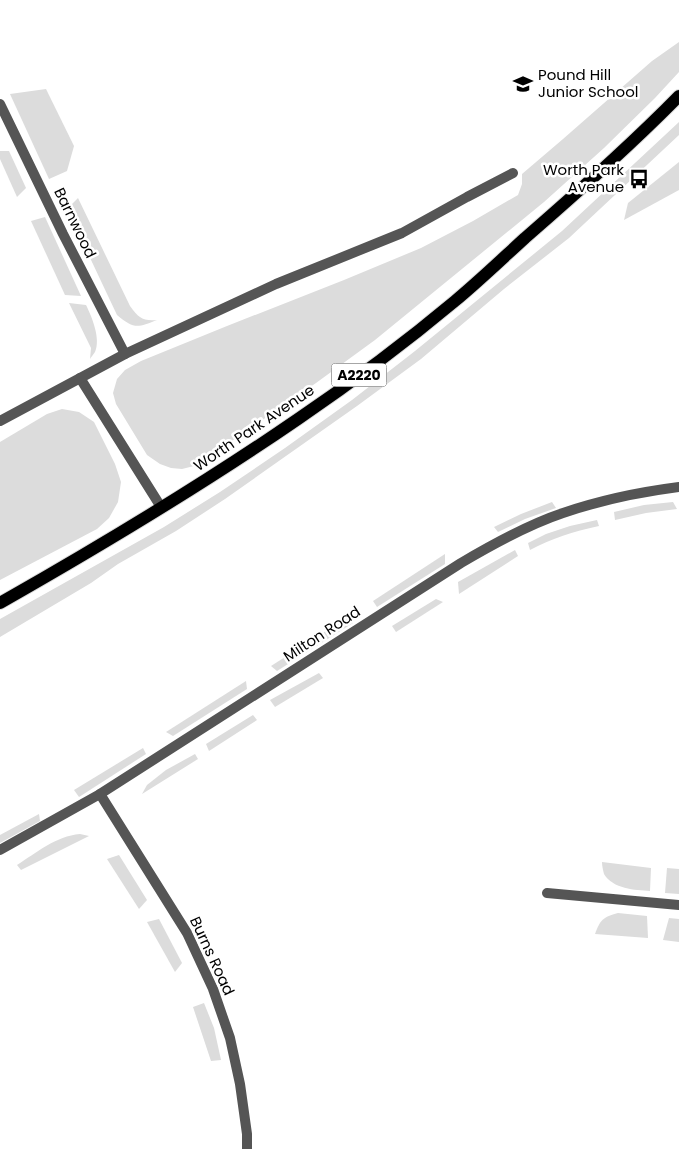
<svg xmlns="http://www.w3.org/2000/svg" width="679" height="1149" font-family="Poppins,sans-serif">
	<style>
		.green { fill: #dcdcdc }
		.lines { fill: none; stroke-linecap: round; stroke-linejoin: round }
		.primary-casing { stroke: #dbdbdb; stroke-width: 14 }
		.street { stroke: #555; stroke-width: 10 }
		.primary { stroke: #000; stroke-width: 12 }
		.labels { text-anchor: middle; stroke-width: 5; stroke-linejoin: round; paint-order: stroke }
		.shield { fill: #fff; stroke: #4c4c4c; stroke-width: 1 }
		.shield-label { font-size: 14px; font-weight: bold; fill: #000 }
		.poi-label { font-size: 15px; fill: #000; stroke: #fff; text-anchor: start }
		.street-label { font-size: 15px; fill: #000; stroke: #fff }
	</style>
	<rect width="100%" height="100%" fill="#fff"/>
	<g class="green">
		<path d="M679 42V72L655 98 604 148 544 202 375 340 316 383 213 454 194 466 182 469 171 468 160 464 147 455 116 404 113 393 117 379 125 370 141 361 227 326 344 280 421 248 473 221 518 195 522 184V174L563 139 652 61Z"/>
		<path d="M46 89 74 146 67 171 49 179 10 94Z"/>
		<path d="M679 122V135L569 238 504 289 421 359 357 406 225 499 176 531 118 564 91 583 0 637V619L164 527 220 492 285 448 352 400 415 351 562 231Z"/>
		<path d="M0 151H9L26 188 17 197 0 159Z"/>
		<path d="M679 162V190L624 220 628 203Z"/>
		<path d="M78 198 130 306C139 318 142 321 157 320 137 328 134 329 117 315L67 209Z"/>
		<path d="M45 217 81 296 65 295 31 221Z"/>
		<path d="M69 303 86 305C92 317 101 339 95 352 93 355 91 357 90 359L91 348Z"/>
		<path d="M62 409 79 412 94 422 115 464 121 482 118 502 109 518 97 529 0 580V442L47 414Z"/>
		<path d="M552 502 556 508 525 519 498 532 494 527 521 514Z"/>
		<path d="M673 502 677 509 646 513 615 520 614 512 644 505Z"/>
		<path d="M597 520 599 526C572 532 553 538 530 550L528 543 546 534 570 526Z"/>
		<path d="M515 550 518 556 459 594 458 582Z"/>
		<path d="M445 554V564L377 607 373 601Z"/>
		<path d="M436 599 443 602 396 632 392 626Z"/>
		<path d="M351 615 353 623 277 671 271 666Z"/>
		<path d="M319 673 323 678 275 707 270 700Z"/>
		<path d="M246 681 247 689 173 736 166 732Z"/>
		<path d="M253 715 257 720 209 751 206 744Z"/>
		<path d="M143 748 146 754 79 797 74 790Z"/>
		<path d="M195 754 198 759 142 794 147 785 166 770Z"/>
		<path d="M39 814 40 821 0 843V835Z"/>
		<path d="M80 834 89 836 21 870 17 865C36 853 56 836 80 834Z"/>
		<path d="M119 855 147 900 139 909 107 859Z"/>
		<path d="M602 862 651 868 650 891C635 890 613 889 604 874 603 870 602 866 602 862Z"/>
		<path d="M667 868 679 869V894L665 893Z"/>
		<path d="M618 913 647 916 648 938 595 934C600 920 603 917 618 913Z"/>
		<path d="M669 918 679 919V942L663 940Z"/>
		<path d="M159 919 182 963 175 972 147 922Z"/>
		<path d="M204 1003 214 1028 221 1060 211 1061 193 1007Z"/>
	</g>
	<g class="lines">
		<defs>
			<path id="primary" d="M0 603C102 545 202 485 298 419 351 383 406 342 455 301 479 281 502 259 525 238 578 192 630 146 679 96"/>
		</defs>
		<use href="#primary" class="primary-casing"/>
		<g class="street">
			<path d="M0 104 63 234 125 354"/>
			<path d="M80 378 161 507"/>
			<path d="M0 421 125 354 276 284 402 233 467 197 513 173"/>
			<path d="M100 794 187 933 213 989 230 1038 240 1084 247 1134V1149"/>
			<path d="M0 850 100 794 461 563C493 544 527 525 563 513 601 500 640 492 679 487"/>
			<path d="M547 893 679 905"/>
		</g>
		<use href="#primary" class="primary"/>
	</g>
	<defs>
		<symbol id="school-bare" viewBox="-9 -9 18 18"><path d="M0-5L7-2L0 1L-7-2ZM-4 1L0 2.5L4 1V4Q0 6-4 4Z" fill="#000" stroke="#fff" stroke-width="2.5" paint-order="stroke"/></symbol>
		<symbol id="bus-bare" viewBox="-9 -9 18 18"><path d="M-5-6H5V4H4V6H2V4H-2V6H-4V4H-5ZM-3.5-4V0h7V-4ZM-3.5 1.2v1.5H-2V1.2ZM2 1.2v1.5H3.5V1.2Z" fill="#000" stroke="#fff" stroke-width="2.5" paint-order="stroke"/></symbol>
	</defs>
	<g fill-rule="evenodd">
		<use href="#school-bare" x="509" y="70" width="28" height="28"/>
		<use href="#bus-bare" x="625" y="165" width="28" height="28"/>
	</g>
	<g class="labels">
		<rect class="shield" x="331.5" y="363.5" width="55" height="23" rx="4"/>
		<g class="shield-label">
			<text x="359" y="380">A2220</text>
		</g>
		<g class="poi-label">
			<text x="538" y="80">Pound Hill<tspan x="538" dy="17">Junior School</tspan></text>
			<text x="624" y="175" text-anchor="end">Worth Park<tspan x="624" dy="17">Avenue</tspan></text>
		</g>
		<g class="street-label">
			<text transform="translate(75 223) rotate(64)" y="5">Barnwood</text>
			<text transform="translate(254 428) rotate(-34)" y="5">Worth Park Avenue</text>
			<text transform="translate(322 634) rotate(-33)" y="5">Milton Road</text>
			<text transform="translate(212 956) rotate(65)" y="5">Burns Road</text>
		</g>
	</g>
</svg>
